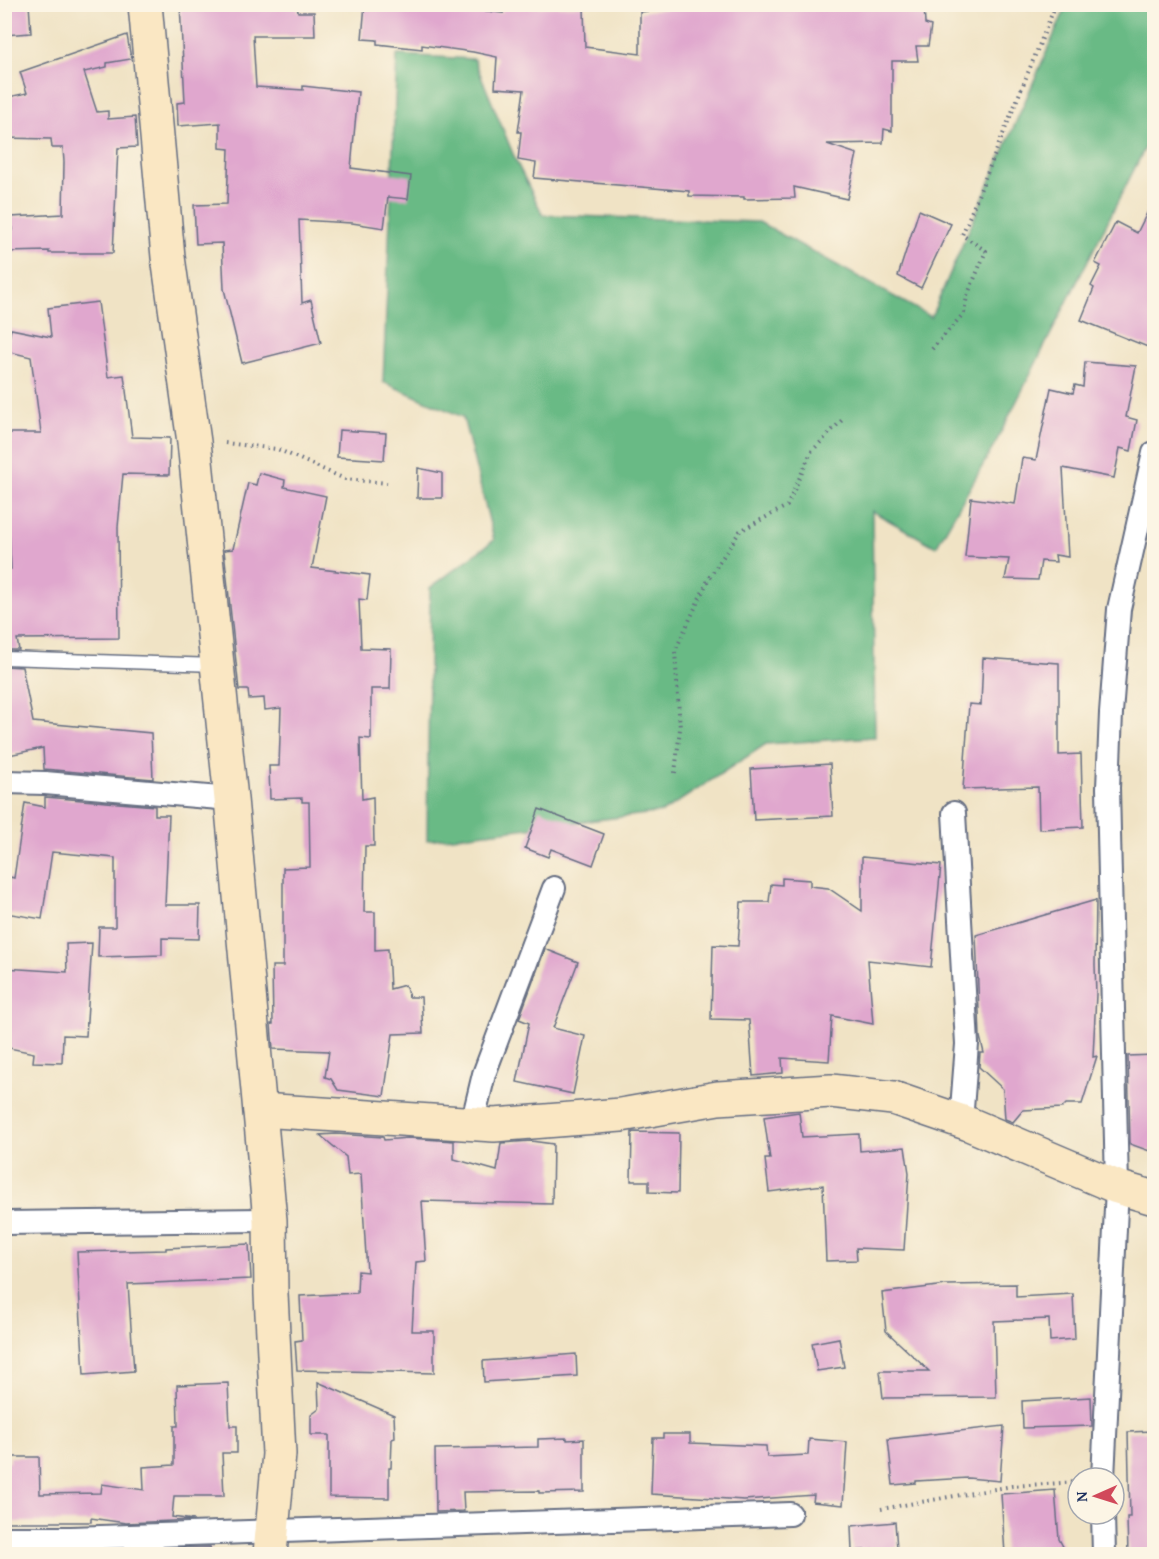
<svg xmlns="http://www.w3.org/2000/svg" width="1159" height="1559" font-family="'Gentium Book Plus',serif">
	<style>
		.forest { fill: #69ba85; stroke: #427472; stroke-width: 1.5 }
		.building { fill: #e0a7ce }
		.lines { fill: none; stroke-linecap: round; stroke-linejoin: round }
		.lane-casing { stroke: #666e82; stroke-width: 15 }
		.street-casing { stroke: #666e82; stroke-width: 26 }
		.secondary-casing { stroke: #666e82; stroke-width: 36 }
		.path { stroke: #666e82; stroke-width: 4; stroke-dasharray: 1.5 4.5; stroke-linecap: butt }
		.lane { stroke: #fff; stroke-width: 12 }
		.street { stroke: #fff; stroke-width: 22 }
		.secondary { stroke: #fae7c3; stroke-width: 33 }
	</style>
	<rect width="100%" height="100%" fill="#fcf5e5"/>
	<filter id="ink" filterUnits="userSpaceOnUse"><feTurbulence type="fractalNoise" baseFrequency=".0167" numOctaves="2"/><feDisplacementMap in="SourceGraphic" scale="12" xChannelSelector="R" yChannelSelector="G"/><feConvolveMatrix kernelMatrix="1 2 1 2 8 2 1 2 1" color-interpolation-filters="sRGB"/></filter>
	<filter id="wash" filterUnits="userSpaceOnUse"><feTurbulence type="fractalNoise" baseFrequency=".008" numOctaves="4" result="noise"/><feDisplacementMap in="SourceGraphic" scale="24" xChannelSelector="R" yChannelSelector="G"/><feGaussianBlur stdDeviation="1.35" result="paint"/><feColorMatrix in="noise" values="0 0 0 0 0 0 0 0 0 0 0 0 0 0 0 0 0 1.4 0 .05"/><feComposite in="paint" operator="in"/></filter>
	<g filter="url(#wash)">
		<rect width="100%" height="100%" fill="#f0e3c5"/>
		<path class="forest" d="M1067 5H1154V130L995 444 936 547 872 511 875 737 766 744 663 812 427 840 430 588 494 540 463 417 383 382 397 55 474 59 516 161 543 215 759 222 931 317Z"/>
		<g id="blocks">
			<g class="building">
				<path d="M4 4H29L31 33 4 35Z"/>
				<path d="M180 4H297L298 12H314L315 36H253L256 87 303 90V86L358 92 351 168 411 176 408 199 388 197 384 228 352 223 299 220 302 303 311 300 321 343 242 363 224 289 222 243 196 244 194 205 227 204 229 149 220 148V123L178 126 177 103 185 102Z"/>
				<path d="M365 4 439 5 503 13 501 8 584 6 585 47 640 54V12L681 7V4H924L925 24 931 26 928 46H916L918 61H892V131L884 129 883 143 827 144 857 154 847 199 794 187 795 198 744 199V197L689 196V191L534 178 536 163 518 160 521 132H518L524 90 495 88 497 57 473 52 422 45V49L377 44V40L362 39Z"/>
				<path d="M127 35 131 59 107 63V67L84 72 97 112 108 111V119L135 117 137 147 118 148 113 253H49V251L6 252V231L12 230 11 217 63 214 64 162 63 148H52L51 139 4 138V98L27 93 20 72Z"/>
				<path d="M1155 197V350L1081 320 1094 288 1091 286 1101 266 1095 263 1116 222 1137 233Z"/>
				<path d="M919 210 951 224 921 288 898 276Z"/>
				<path d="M98 302 108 377 124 375 132 437 170 438 169 475 123 474 118 527 119 638 17 639 19 650H4V634H7L6 569H11L8 509 9 458H4V433H41L31 357 6 351 11 329 51 337 48 308Z"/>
				<path d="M1085 362 1136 366 1126 417 1137 420 1131 451 1120 448 1114 478 1063 468 1068 557 1055 555 1056 562 1041 561 1038 580 1005 579 1009 559 965 557 971 498 1015 504 1022 458 1036 460 1051 388 1073 393 1075 385 1083 387Z"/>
				<path d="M339 430 386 433 384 460 337 457Z"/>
				<path d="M418 468 442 473V498H417Z"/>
				<path d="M259 473 285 480 284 487 326 496 312 568 370 575 367 600 359 599 361 648 391 649 390 689H371V739L360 738 362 799 373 797 374 846H365L364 912H375V950L388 949 390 989 405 985 409 997H421L423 1033 393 1034 384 1096 338 1090 331 1079 325 1077 329 1051 273 1049 271 1024H273L272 966H283V868L310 867 309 802H302V798L270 799 269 766H279L281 708 265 710 264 698 249 699 248 690H239L224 550 233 549 248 483 256 485Z"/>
				<path d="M983 658 1059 663V755L1081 754 1083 827 1039 829 1038 787 963 789 969 704 981 705Z"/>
				<path d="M4 666 22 667 33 722 151 733 153 779 44 769 43 748 9 755 4 738Z"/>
				<path d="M830 764 833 816 754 820 751 769Z"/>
				<path d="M45 797 155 806V815H169L165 905H200L199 939 162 938V955L98 957 99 927H115V858L52 852 42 919 5 913 10 877 14 878 25 803 45 807Z"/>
				<path d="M539 809 604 834 593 865 551 849 548 857 525 848Z"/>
				<path d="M862 857 941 865 931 967 868 960 873 1024 832 1016 829 1061 782 1058 783 1073 753 1076 749 1020 711 1019 713 945 738 946 741 902H769L771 884 782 885V878L810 880V886L828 888 862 911Z"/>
				<path d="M1096 900 1095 965 1096 994 1093 1057 1097 1056 1082 1104H1066L1062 1108 1023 1110 1013 1122 1005 1119 1003 1089 979 1067 980 1053H984L980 1037 976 935Z"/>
				<path d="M92 943 86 1036 63 1035 62 1063 33 1062 34 1053 4 1047V968L67 972 66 944Z"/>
				<path d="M545 949 578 962 553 1028 585 1036 573 1094 517 1082 529 1023 519 1019Z"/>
				<path d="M1155 1055V1153L1130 1144 1128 1056Z"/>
				<path d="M799 1112 802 1137 859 1134 860 1151 905 1147 909 1173 904 1250 856 1248 857 1260 826 1261 823 1185 769 1192 765 1159H770L764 1117Z"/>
				<path d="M632 1132 679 1133 678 1193 649 1192V1181H631Z"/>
				<path d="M336 1134 383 1137 384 1140 408 1138 454 1141V1159L497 1171 501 1143 531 1141 553 1144 552 1204 422 1201 426 1261 416 1262 412 1331H434V1373L297 1370 295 1341 302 1340 300 1296 357 1293 358 1271 367 1272 361 1174 348 1175 346 1157 320 1135Z"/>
				<path d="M249 1244 251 1279 128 1284 134 1371 84 1375 77 1252 166 1250V1248Z"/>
				<path d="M1016 1284V1297L1073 1294 1075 1339 1050 1341 1049 1319 994 1321 996 1397 883 1398 880 1371H929L886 1331 882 1293 946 1285Z"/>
				<path d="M839 1338 844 1367 817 1371 812 1343Z"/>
				<path d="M576 1354 577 1376 484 1382 483 1361Z"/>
				<path d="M318 1382 394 1415 395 1438 392 1439 391 1468H389V1498L329 1497V1435H311V1415L319 1409Z"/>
				<path d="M228 1383 230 1426H237V1453H222L224 1496H174L172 1517 194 1520 126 1523 91 1518V1522H4V1462H10V1457H39L40 1494 101 1493 102 1484 144 1490 143 1467 174 1465V1426H178L177 1385Z"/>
				<path d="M1091 1397 1092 1426 1023 1428 1022 1401Z"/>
				<path d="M1004 1426 1000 1481 968 1478 916 1481V1483L893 1485 888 1439Z"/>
				<path d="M1155 1431V1554H1128L1127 1517H1130L1128 1432Z"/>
				<path d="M663 1434H690V1443L766 1446 767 1457 808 1455 809 1439 847 1442 843 1505 813 1502 814 1495 744 1500 651 1494 653 1438H663Z"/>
				<path d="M567 1438V1440L584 1439V1492L539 1493V1491L463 1492 464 1511 436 1512 435 1449 538 1447V1439Z"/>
				<path d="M1055 1490 1059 1539 1067 1554H1005L1001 1494Z"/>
				<path d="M895 1522 897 1548 852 1551 851 1526Z"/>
				<path d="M210 1547 211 1554H137V1549Z"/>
			</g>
		</g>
	</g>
	<g filter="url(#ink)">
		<use href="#blocks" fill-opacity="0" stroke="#666e82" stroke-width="1.5"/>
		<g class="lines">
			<defs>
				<path id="lane" d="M4 658 216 665"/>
				<g id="street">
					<path d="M4 782 45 783 231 799"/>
					<path d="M954 813 967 1044 961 1122"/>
					<path d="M472 1124 484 1074 554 888"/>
					<path d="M4 1223 270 1220"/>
					<path d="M1103 1478 1117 1187 1108 788 1111 713 1119 609 1154 453"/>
					<path d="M1103 1514 1104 1554"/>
					<path d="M4 1538H71L790 1514"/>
				</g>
				<g id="secondary">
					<path d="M145 4 168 257 194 442 231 799 270 1220 271 1294 279 1454 270 1554"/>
					<path d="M260 1110 494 1125 621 1115 718 1098 831 1091 893 1098 969 1124 1117 1187 1154 1198"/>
				</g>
			</defs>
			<use href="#lane" class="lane-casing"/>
			<use href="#street" class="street-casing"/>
			<use href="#secondary" class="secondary-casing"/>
			<g class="path">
				<path d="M932 349 964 313 967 296 986 251 962 235 1056 4"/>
				<path d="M225 443 277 449 345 479 387 483"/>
				<path d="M675 773 680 729 675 651 709 578 740 531 787 506 811 452 844 418"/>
				<path d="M881 1509 1012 1486 1078 1482"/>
			</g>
			<use href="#lane" class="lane"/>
			<use href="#street" class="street"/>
			<use href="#secondary" class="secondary"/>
		</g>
	</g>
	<rect width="1159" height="1559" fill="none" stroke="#fcf5e5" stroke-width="24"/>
	<g transform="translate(1096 1496) rotate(267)"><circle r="28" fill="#fcf5e5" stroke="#a2a6af" stroke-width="1.5"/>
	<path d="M0-4.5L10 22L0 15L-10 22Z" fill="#d1495b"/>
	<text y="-9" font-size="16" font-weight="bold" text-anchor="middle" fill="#1b2f5e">N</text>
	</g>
</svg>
